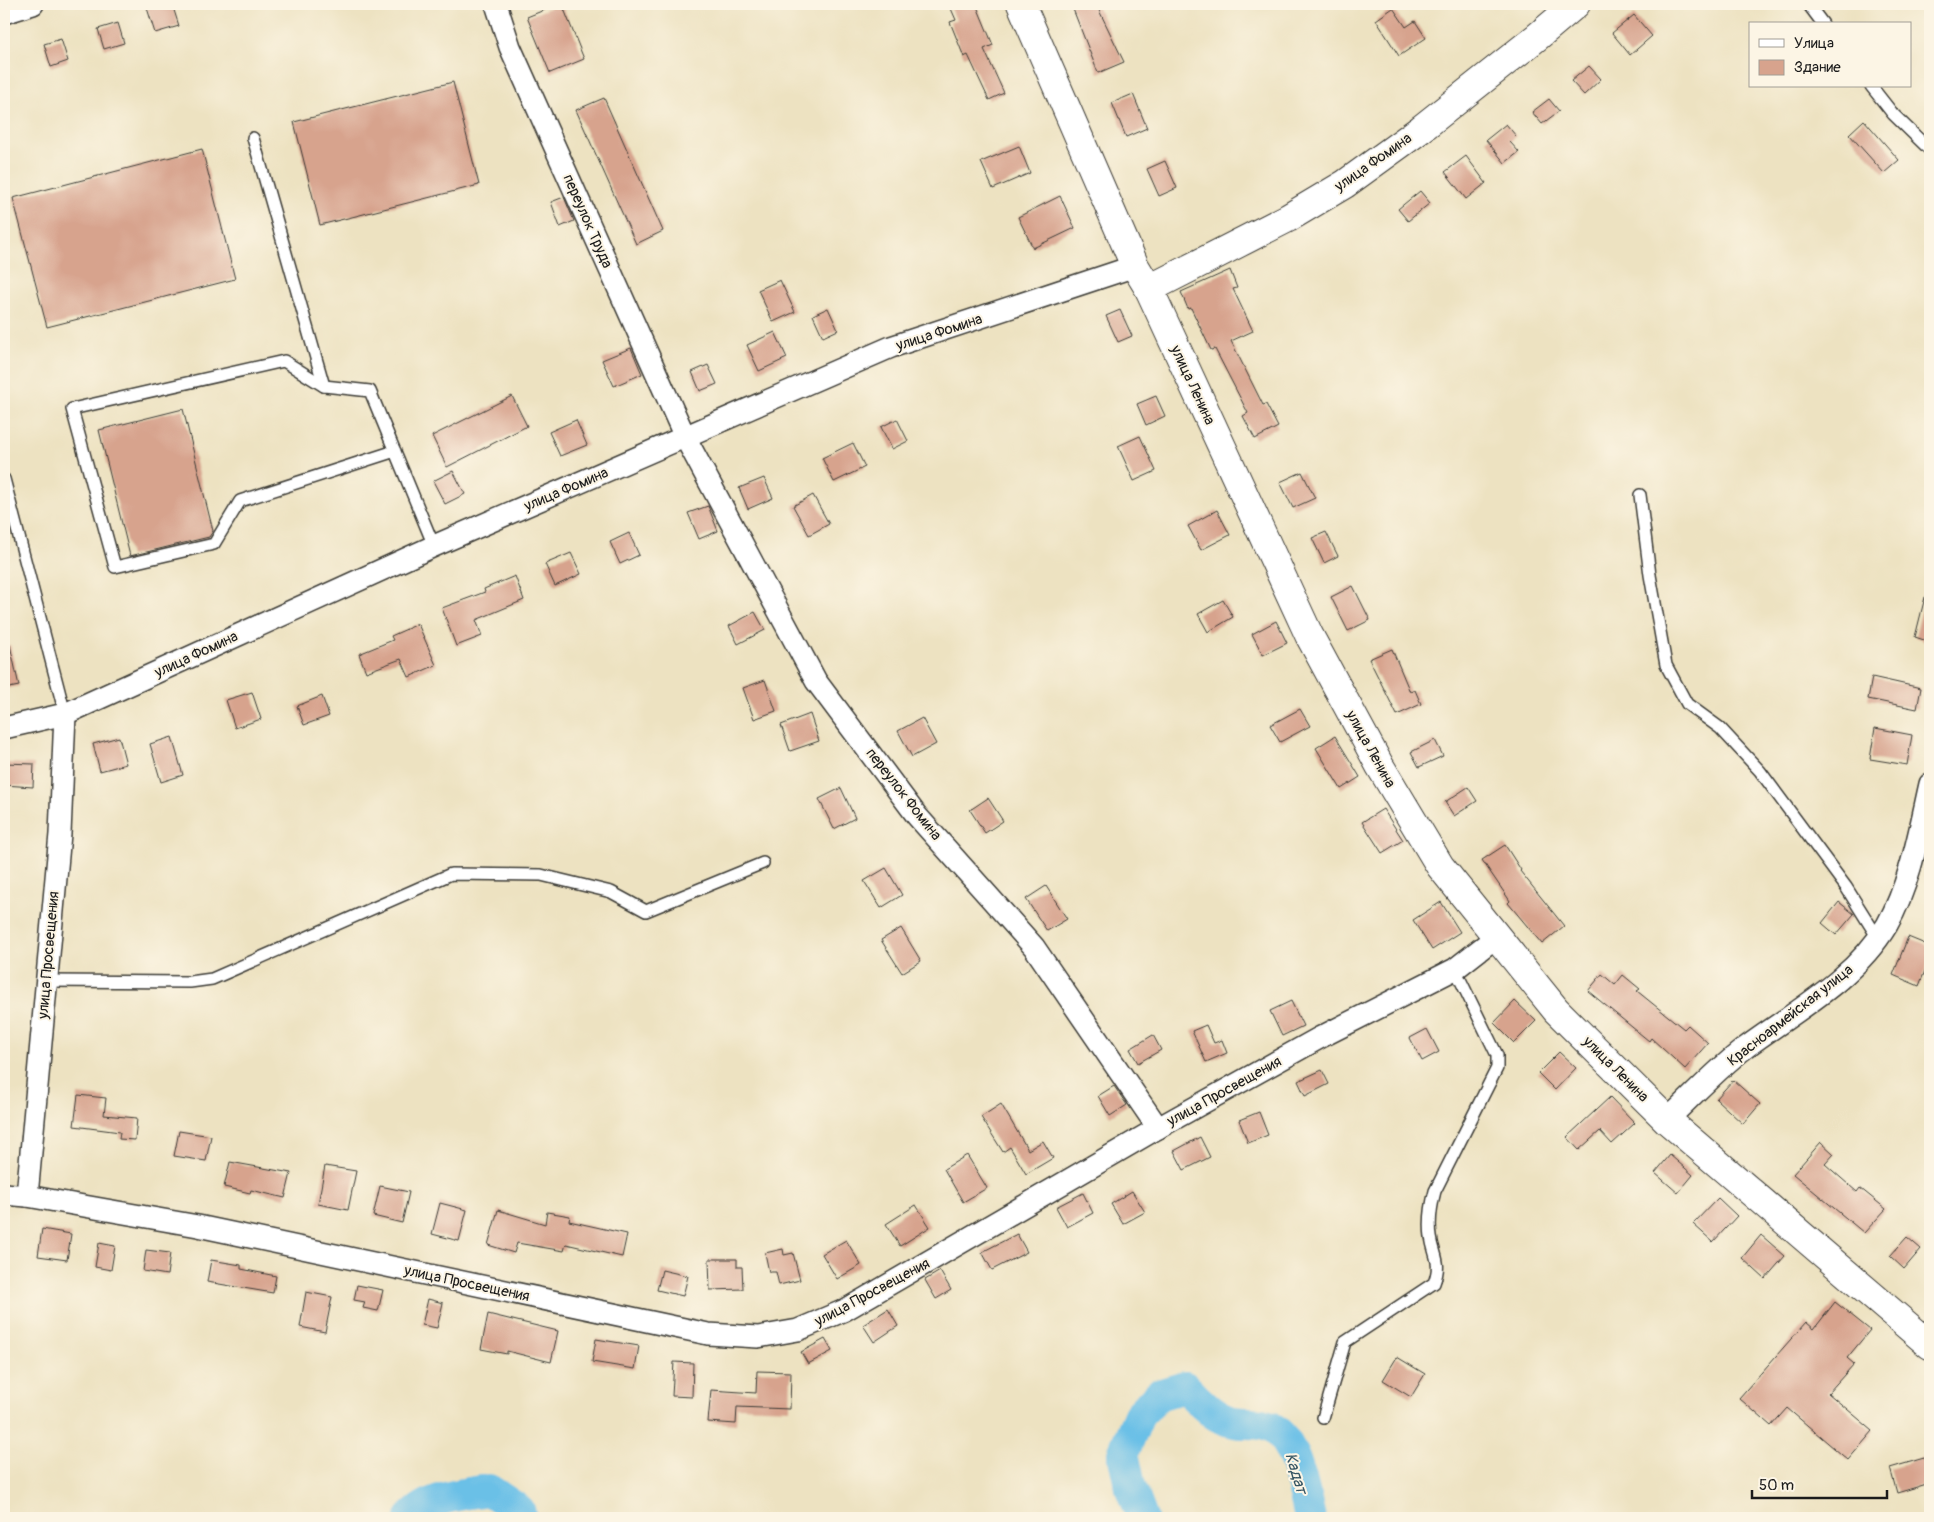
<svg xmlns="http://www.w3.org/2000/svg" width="1934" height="1522" font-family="Pangolin,sans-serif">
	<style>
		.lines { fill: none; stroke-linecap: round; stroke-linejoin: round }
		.river { stroke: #6ac0e7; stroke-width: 32 }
		.building { fill: #d7a38d }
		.lane-casing { stroke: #3b3a35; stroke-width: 14 }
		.street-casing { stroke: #3b3a35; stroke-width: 24 }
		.secondary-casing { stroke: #3b3a35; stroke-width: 30 }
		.lane { stroke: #fff; stroke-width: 11 }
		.street { stroke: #fff; stroke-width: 21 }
		.secondary { stroke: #fff; stroke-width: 28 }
		.labels { text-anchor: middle; stroke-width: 4; stroke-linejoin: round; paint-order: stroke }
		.street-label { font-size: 15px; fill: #1c1c1c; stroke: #fcf5e5 }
		.water-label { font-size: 16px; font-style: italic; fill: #375563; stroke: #fcf5e5 }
	</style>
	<rect width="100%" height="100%" fill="#fcf5e5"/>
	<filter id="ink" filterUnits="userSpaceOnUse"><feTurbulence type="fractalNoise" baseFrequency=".02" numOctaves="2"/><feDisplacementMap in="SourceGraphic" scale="10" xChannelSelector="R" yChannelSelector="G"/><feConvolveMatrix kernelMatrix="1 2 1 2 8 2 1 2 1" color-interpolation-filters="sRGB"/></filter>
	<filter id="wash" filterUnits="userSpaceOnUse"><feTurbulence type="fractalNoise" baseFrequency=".0096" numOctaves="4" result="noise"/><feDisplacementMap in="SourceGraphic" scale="20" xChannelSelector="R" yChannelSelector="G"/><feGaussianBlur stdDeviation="1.12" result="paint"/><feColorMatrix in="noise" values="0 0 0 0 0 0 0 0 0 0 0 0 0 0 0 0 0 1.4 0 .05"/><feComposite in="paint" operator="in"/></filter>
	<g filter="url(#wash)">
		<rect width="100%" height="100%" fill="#ede2c1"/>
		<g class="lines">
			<g class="river">
				<path d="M411 1518C429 1497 463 1494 489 1490L519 1510 521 1518"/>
				<path d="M1142 1518 1130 1486 1123 1453 1139 1415 1158 1395 1185 1387C1198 1400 1214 1419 1234 1422 1244 1424 1255 1422 1265 1425 1295 1433 1304 1492 1310 1518"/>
			</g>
		</g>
		<g id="blocks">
			<g class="building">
				<path d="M161 4H172L179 26 155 33 147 8Z"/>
				<path d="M559 4H562L584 59 550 73 527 17Z"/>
				<path d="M949 4H976L993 45 984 49 1004 93 989 100 968 55 964 57 950 22 956 20Z"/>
				<path d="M1071 4H1096L1124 62 1098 73Z"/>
				<path d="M1393 8 1406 27 1415 21 1426 38 1399 56 1376 20Z"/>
				<path d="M1634 15 1652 36 1630 55 1612 33Z"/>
				<path d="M118 23 124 43 104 49 98 29Z"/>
				<path d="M61 39 68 61 51 67 44 44Z"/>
				<path d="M1589 66 1601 79 1584 95 1571 81Z"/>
				<path d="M453 82 479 185 320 225 294 122Z"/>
				<path d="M1133 94 1147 128 1126 137 1112 103Z"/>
				<path d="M604 98 663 231 636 244 576 110Z"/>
				<path d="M1549 99 1559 111 1542 124 1532 112Z"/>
				<path d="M1864 120 1899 160 1884 173 1849 134Z"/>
				<path d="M1506 124 1516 136 1510 142 1519 152 1505 163 1486 140Z"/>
				<path d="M1019 146 1030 173 993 189 981 162Z"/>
				<path d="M202 149 235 279 47 327 13 198Z"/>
				<path d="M1466 156 1486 183 1466 199 1445 172Z"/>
				<path d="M1165 161 1177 188 1159 196 1147 169Z"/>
				<path d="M1420 191 1430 203 1408 221 1398 209Z"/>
				<path d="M1060 196 1075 228 1033 248 1018 217Z"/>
				<path d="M564 197 574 221 560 227 551 202Z"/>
				<path d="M1230 270 1237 288 1233 289 1253 331 1231 341 1263 405 1266 404 1278 427 1255 439 1243 416 1248 413 1215 349 1211 350 1191 308 1188 309 1181 292Z"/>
				<path d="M780 280 795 312 773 322 758 290Z"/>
				<path d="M828 308 838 330 823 337 813 315Z"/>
				<path d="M1120 310 1132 336 1118 342 1106 316Z"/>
				<path d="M775 332 787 358 759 371 747 345Z"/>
				<path d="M631 348 642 374 614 386 602 360Z"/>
				<path d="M708 365 717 384 700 391 692 372Z"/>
				<path d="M512 396 527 426 447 467 432 436Z"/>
				<path d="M1156 396 1165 416 1146 425 1137 404Z"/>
				<path d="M183 409 213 531 209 537 130 556 99 430Z"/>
				<path d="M897 419 908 441 892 449 881 427Z"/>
				<path d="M576 420 587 445 560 456 549 432Z"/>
				<path d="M1140 436 1156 471 1134 481 1118 446Z"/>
				<path d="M853 443 865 467 834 482 822 458Z"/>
				<path d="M453 471 465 494 445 504 433 481Z"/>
				<path d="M1302 472 1315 498 1293 508 1280 482Z"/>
				<path d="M764 478 773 498 748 509 739 488Z"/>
				<path d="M813 495 829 524 809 535 793 506Z"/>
				<path d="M708 506 718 531 699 539 688 513Z"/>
				<path d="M1217 510 1230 535 1201 550 1188 526Z"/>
				<path d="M1326 532 1338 556 1324 563 1312 538Z"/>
				<path d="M629 533 639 555 620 564 610 542Z"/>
				<path d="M571 553 581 574 555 586 545 564Z"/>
				<path d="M515 576 524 600 476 620 482 636 456 646 442 608 485 592 484 589Z"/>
				<path d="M1353 586 1370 620 1348 631 1331 597Z"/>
				<path d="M1925 597H1930V642L1915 637Z"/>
				<path d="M1223 600 1233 617 1208 632 1198 614Z"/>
				<path d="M755 612 765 630 738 644 729 626Z"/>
				<path d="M1276 621 1287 643 1263 655 1252 634Z"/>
				<path d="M418 624 436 665 409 677 401 659 366 672 359 654 393 640 391 636Z"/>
				<path d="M10 645 19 686 4 689V646Z"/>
				<path d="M1392 649 1410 692 1415 690 1421 704 1397 715 1369 659Z"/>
				<path d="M1872 677 1921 688 1917 709 1868 699Z"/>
				<path d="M765 680 776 711 754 719 743 688Z"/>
				<path d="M252 692 261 719 235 728 226 700Z"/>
				<path d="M322 696 329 716 304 725 297 706Z"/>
				<path d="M1300 709 1310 726 1280 742 1270 725Z"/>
				<path d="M810 714 819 741 790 751 781 725Z"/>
				<path d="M922 718 936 744 912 757 898 731Z"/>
				<path d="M1875 728 1912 735 1907 765 1870 759Z"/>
				<path d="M1335 736 1360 777 1341 789 1316 748Z"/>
				<path d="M119 737 126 764 100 771 93 744Z"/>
				<path d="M172 737 183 775 161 782 150 744Z"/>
				<path d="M1435 740 1443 756 1419 767 1411 752Z"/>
				<path d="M4 763 34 764 33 787 4 785Z"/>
				<path d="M1468 787 1477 801 1454 816 1445 802Z"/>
				<path d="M841 788 855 818 834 829 819 799Z"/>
				<path d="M988 798 1003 821 985 833 970 810Z"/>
				<path d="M1383 809 1403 840 1382 853 1362 822Z"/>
				<path d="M1505 845 1521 870 1520 871 1564 926 1542 944 1508 903 1510 901 1482 860Z"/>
				<path d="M886 868 902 895 881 908 864 881Z"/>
				<path d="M1046 886 1067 919 1047 931 1026 899Z"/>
				<path d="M1441 902 1460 932 1432 950 1413 920Z"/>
				<path d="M1839 902 1854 914 1836 935 1822 923Z"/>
				<path d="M901 928 921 961 902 973 881 940Z"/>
				<path d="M1908 937 1930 946V958L1919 986 1893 975Z"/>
				<path d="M1602 974 1615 985 1623 975 1640 989 1637 991 1684 1029 1688 1025 1708 1043 1685 1069 1651 1038 1649 1041 1588 991Z"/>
				<path d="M1291 1001 1303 1026 1282 1036 1270 1011Z"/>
				<path d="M1515 1001 1536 1021 1514 1043 1494 1023Z"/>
				<path d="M1206 1025 1214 1043 1222 1040 1227 1053 1206 1062 1192 1031Z"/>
				<path d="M1427 1029 1439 1052 1422 1061 1410 1038Z"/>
				<path d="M1153 1035 1161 1050 1138 1063 1130 1049Z"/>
				<path d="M1559 1052 1576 1068 1555 1090 1538 1073Z"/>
				<path d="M1322 1070 1329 1084 1305 1096 1298 1081Z"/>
				<path d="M1733 1080 1760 1104 1743 1124 1716 1099Z"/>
				<path d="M1114 1086 1127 1105 1110 1116 1098 1096Z"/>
				<path d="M78 1095 106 1098 104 1115 137 1118 135 1140 119 1139 120 1132 74 1126Z"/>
				<path d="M1610 1097 1635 1123 1612 1144 1600 1131 1579 1150 1567 1137Z"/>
				<path d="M1001 1104 1028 1150 1043 1141 1053 1158 1026 1174 1010 1147 1003 1152 981 1117Z"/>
				<path d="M1259 1112 1268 1135 1248 1143 1239 1120Z"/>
				<path d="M179 1131 211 1136 206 1161 174 1156Z"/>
				<path d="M1200 1137 1210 1157 1184 1170 1174 1151Z"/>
				<path d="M1821 1142 1834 1154 1825 1164 1857 1192 1860 1188 1886 1209 1864 1233 1793 1174Z"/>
				<path d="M967 1155 987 1188 963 1202 944 1169Z"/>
				<path d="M1670 1155 1693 1175 1678 1193 1655 1173Z"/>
				<path d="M230 1162 291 1173 285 1198 251 1190 250 1193 224 1187Z"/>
				<path d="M325 1166 356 1171 348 1210 318 1204Z"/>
				<path d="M380 1186 409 1192 402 1223 373 1216Z"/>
				<path d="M1132 1191 1145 1212 1123 1224 1111 1204Z"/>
				<path d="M1083 1193 1093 1213 1067 1227 1056 1207Z"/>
				<path d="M1718 1198 1737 1216 1713 1242 1693 1224Z"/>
				<path d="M440 1203 467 1210 459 1241 432 1234Z"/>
				<path d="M916 1205 930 1227 900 1246 886 1224Z"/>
				<path d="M498 1210 545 1224 547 1212 570 1216 569 1221 627 1234 622 1257 566 1244 564 1251 517 1243 514 1253 488 1245Z"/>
				<path d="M42 1229 71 1234 67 1260 38 1256Z"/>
				<path d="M1017 1234 1027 1252 992 1270 982 1252Z"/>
				<path d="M1761 1235 1785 1256 1765 1279 1742 1258Z"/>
				<path d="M1907 1237 1921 1249 1904 1269 1890 1256Z"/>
				<path d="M846 1240 861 1265 837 1279 822 1254Z"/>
				<path d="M99 1243 115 1246 111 1270 95 1267Z"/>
				<path d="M783 1249 784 1255 793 1253 800 1280 779 1285 776 1272H769L765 1253Z"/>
				<path d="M146 1250 170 1253 167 1275 143 1271Z"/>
				<path d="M709 1259H737V1267H742L743 1289 710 1290Z"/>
				<path d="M211 1260 241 1265V1269L276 1276 273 1293 207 1282Z"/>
				<path d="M662 1270 688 1276 683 1296 657 1290Z"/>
				<path d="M940 1271 951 1290 936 1299 925 1280Z"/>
				<path d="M357 1285 383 1290 378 1311 363 1308 365 1302 354 1300Z"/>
				<path d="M306 1292 332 1297 325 1332 300 1327Z"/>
				<path d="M428 1299 443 1303 437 1328 422 1325Z"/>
				<path d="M1835 1302 1870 1330 1847 1358 1854 1364 1828 1393 1873 1431 1848 1460 1787 1408 1771 1426 1739 1398 1806 1322 1814 1329Z"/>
				<path d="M888 1309 898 1326 874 1342 863 1325Z"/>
				<path d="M488 1314 558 1331 551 1362 507 1351V1354L481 1349Z"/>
				<path d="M596 1339 639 1346 635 1369 592 1362Z"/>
				<path d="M825 1339 832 1351 808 1364 801 1352Z"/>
				<path d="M1397 1357 1425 1374 1411 1397 1383 1380Z"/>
				<path d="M674 1362 693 1363 692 1397 672 1396Z"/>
				<path d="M757 1371 791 1372 790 1409 737 1407 736 1424 708 1422 711 1390 756 1393Z"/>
				<path d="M1924 1458 1930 1483 1897 1493 1890 1468Z"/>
			</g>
		</g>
	</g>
	<g filter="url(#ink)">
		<use href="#blocks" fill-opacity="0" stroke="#3b3a35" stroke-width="1"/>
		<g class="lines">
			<defs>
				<g id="lane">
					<path d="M1808 4 1823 24"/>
					<path d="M1871 86 1893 114 1930 150"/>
					<path d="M253 138 324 386"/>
					<path d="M395 451 240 501 214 544 115 567 72 409 284 361 324 386 370 391 434 546"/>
					<path d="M4 479 65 714"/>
					<path d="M1640 495 1650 575 1666 665 1687 704 1720 728 1760 771 1846 887 1878 938"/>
					<path d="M46 981 190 982 212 979 451 874 541 875 611 892 646 911 763 863"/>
					<path d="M1323 1418 1345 1342 1434 1283C1442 1262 1434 1257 1431 1237 1429 1222 1431 1206 1435 1191L1497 1068V1055L1455 969"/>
				</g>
				<g id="street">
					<path d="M496 4 510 47 685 437 816 681 917 816 1034 947 1158 1128"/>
					<path d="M4 13 33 4"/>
					<path d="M4 728 65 714 434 546 891 347 1135 266"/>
					<path d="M1667 1120C1693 1096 1717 1069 1745 1048 1795 1011 1855 979 1887 925 1910 885 1920 828 1930 784"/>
					<path d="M4 1194 27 1196 198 1226 708 1334 758 1337 798 1330 845 1310 1158 1128 1321 1037 1455 969 1496 937"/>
					<path d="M27 1196 60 834 65 714"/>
				</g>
				<g id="secondary">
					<path d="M1021 4 1135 266 1149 289 1309 635 1380 766 1440 866 1556 1010 1667 1120 1930 1345"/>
					<path d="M1149 289 1288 218 1345 184 1421 129 1537 37 1576 4"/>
				</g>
			</defs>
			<use href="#lane" class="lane-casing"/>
			<use href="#street" class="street-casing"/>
			<use href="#secondary" class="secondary-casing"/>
			<use href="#lane" class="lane"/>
			<use href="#street" class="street"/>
			<use href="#secondary" class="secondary"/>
		</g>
	</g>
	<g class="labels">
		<g class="street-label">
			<text transform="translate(1373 162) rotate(-35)" y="5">улица Фомина</text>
			<text transform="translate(588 221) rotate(66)" y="5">переулок Труда</text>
			<text transform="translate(939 332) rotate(-18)" y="5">улица Фомина</text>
			<text transform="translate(1193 385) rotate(65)" y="5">улица Ленина</text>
			<text transform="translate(566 489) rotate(-23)" y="5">улица Фомина</text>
			<text transform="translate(196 654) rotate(-25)" y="5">улица Фомина</text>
			<text transform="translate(1371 749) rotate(61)" y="5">улица Ленина</text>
			<text transform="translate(904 794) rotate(52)" y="5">переулок Фомина</text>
			<text transform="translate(48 955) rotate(-85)" y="5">улица Просвещения</text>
			<text transform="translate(1790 1015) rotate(-38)" y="5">Красноармейская улица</text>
			<text transform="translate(1616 1069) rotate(45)" y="5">улица Ленина</text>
			<text transform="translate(1224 1091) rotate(-29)" y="5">улица Просвещения</text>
			<text transform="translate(467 1283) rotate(12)" y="5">улица Просвещения</text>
			<text transform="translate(872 1292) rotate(-28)" y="5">улица Просвещения</text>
		</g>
		<g class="water-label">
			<text transform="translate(1297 1473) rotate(73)" y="6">Кадат</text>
		</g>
	</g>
	<rect width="1934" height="1522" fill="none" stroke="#fcf5e5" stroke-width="20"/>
	<rect x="1749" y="22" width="162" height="65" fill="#fcf5e5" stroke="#a29e95"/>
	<rect x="1759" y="39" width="25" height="8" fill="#ffffff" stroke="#a29e95"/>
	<text x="1794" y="48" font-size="15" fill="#1c1c1c">Улица</text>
	<rect x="1759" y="60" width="25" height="15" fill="#d7a38d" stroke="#a29e95"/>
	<text x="1794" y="72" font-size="15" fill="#1c1c1c">Здание</text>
	<path d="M1752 1490v8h135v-8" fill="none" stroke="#1c1c1c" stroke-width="2.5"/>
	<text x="1759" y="1490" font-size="15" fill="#1c1c1c" stroke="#fcf5e5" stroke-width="4" paint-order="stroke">50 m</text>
</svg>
